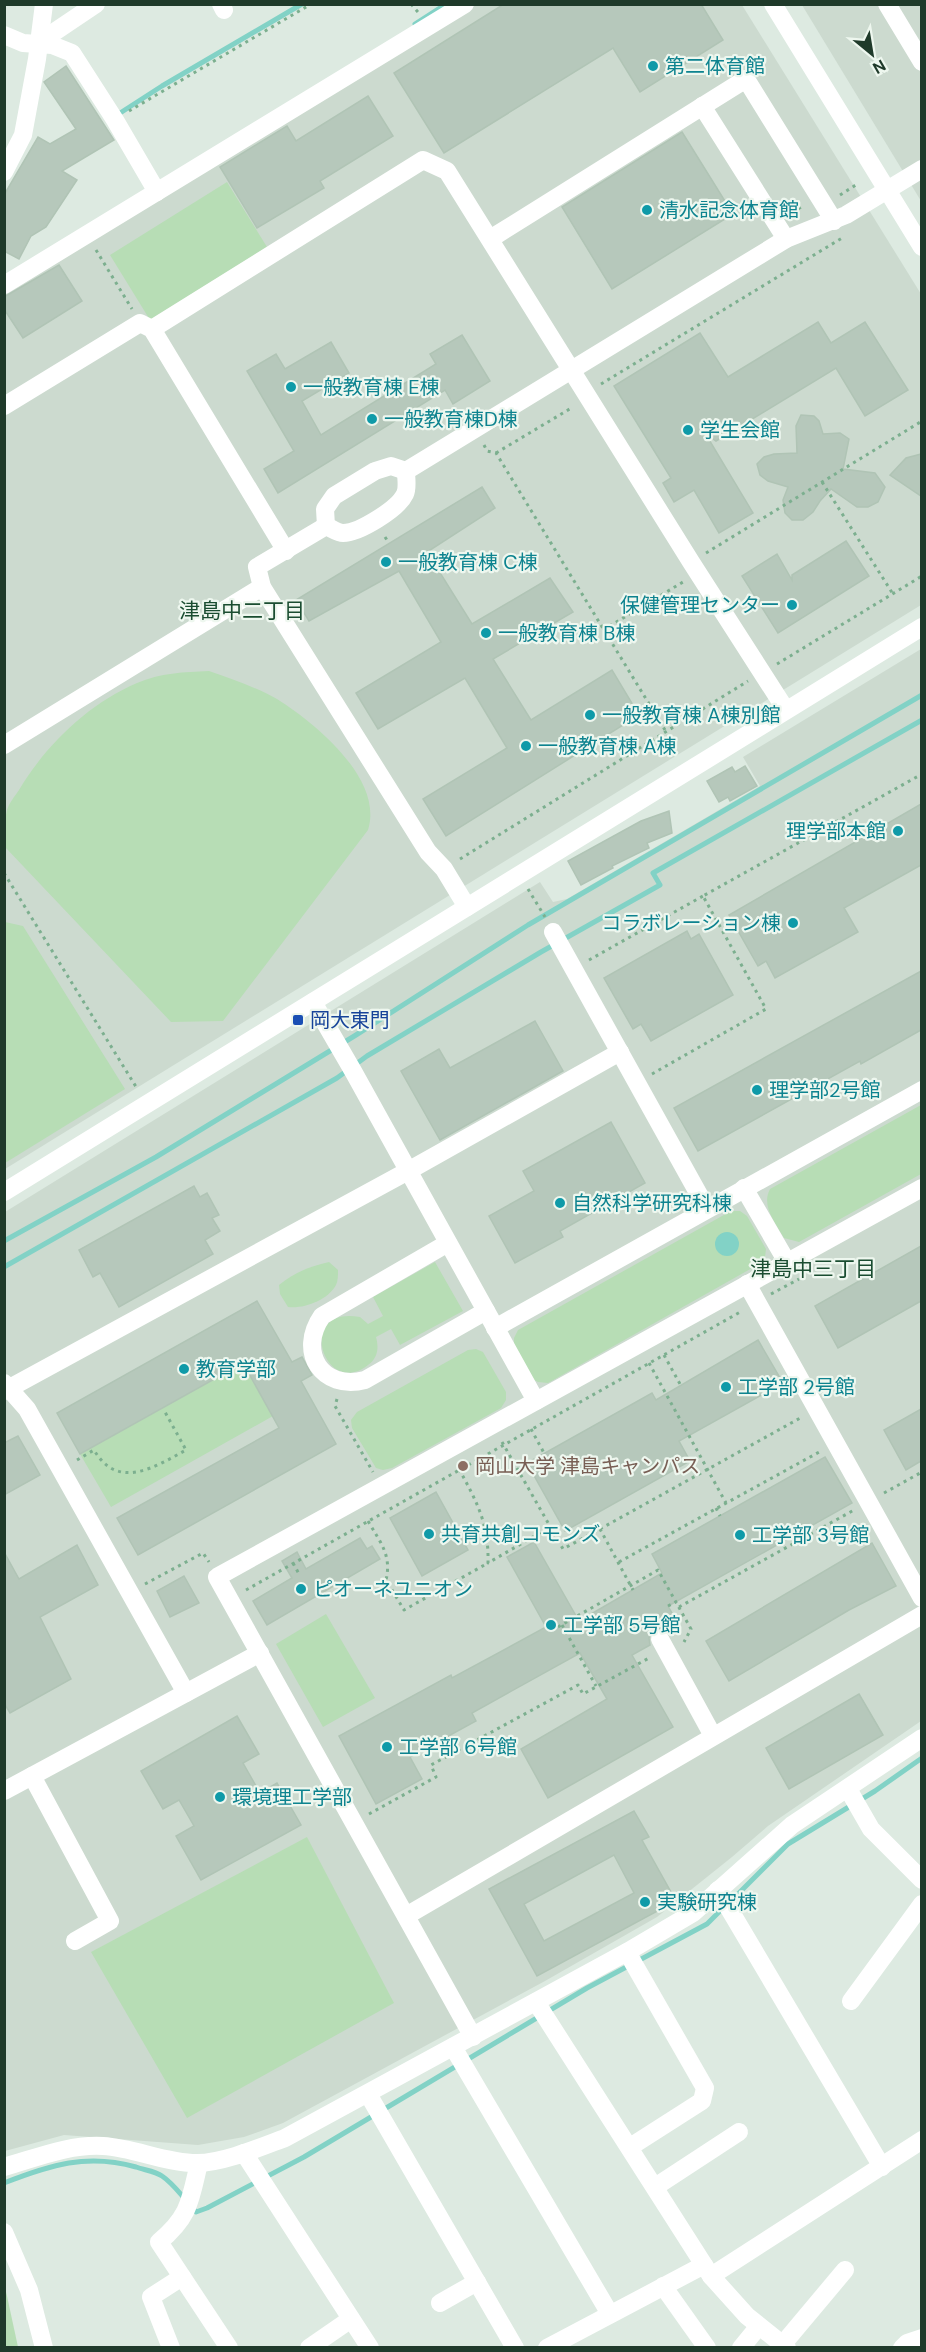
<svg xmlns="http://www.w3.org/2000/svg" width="926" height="2352" font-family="'DM Sans','Noto Sans JP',sans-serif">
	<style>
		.built { fill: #ccdacf }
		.green { fill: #b7ddb5 }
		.water { fill: #82d2c6 }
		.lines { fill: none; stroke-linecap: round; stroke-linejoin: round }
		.stream { stroke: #82d2c6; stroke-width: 5 }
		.building { fill: #b6c8bb; stroke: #b0c4b5; stroke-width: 1.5; fill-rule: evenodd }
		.path { stroke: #7caf8f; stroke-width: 3; stroke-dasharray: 3 4.5; stroke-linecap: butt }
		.minor { stroke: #fff; stroke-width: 18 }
		.culture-dot { fill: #0f9aa8; stroke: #eef7ef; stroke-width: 2 }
		.transit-dot { fill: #1a4fb4; stroke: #eef7ef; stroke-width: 2 }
		.education-dot { fill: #8d6e63; stroke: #eef7ef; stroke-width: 2 }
		.labels { text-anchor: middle; stroke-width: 4.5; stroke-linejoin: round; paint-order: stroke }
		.culture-label { font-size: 20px; fill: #0d838f; stroke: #eef7ef; text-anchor: start }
		.transit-label { font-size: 20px; fill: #164399; stroke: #eef7ef; text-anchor: start }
		.education-label { font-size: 20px; fill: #785e54; stroke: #eef7ef; text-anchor: start }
		.neighbourhood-label { font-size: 21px; fill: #1a4d31; stroke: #eef7ef }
	</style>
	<rect width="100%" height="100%" fill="#ddeae1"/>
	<g class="built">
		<path d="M474 5H742L921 294V605L5 1169V293Z"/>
		<path d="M802 5H921V201Z"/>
		<path d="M921 649V1721L768 1826 732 1857 657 1917 545 1981 283 2123 244 2137 198 2145 64 2135 5 2151V1212L540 882 553 902 567 899 760 786 743 757Z"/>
	</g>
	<g class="green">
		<path d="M227 182 267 247 150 320 110 255Z"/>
		<path d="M209 671C231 679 256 687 277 699 315 723 384 779 368 830L223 1021 171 1022 5 847C4 835 4 822 7 810 9 803 15 796 19 790 46 745 88 704 137 683 160 673 184 672 209 671Z"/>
		<path d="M5 922 23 926 125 1089 5 1163Z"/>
		<path d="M921 1105V1174L799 1242 784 1238C775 1222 761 1206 770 1189Z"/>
		<path d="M731 1211H740L747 1216 766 1249 765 1257 761 1263 548 1383 538 1382 532 1379 514 1347V1338L518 1330Z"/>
		<path d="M329 1262 338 1270C338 1275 338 1281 336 1285 328 1300 304 1309 288 1307L280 1294 279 1285C294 1273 310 1266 329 1262Z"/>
		<path d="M435 1262 463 1311 400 1345 391 1329 376 1337C379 1348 378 1358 368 1365 324 1400 294 1305 360 1317L368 1324 383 1316 373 1297Z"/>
		<path d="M476 1349 483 1352 506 1392V1400L501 1408 392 1468 383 1470 376 1468 352 1428 351 1420 357 1412 468 1350Z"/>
		<path d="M243 1363 273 1416 111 1507 80 1454Z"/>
		<path d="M326 1614 375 1698 323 1727 276 1644Z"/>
		<path d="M307 1837 394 2003 187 2118 91 1952Z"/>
		<path d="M5 2288 7 2296 18 2347H5Z"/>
	</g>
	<circle class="water" cx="727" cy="1244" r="12"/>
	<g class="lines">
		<g class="stream">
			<path d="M415 24 446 4"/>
			<path d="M118 117 117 115 162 86 302 4"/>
			<path d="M4 1241 156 1157 356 1035 528 925 922 695"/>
			<path d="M4 1267 337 1078 367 1056 541 952 660 885 653 873 922 720"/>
			<path d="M730 1902 788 1844 875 1791 922 1758"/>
			<path d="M4 2183C50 2165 87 2153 136 2167 144 2170 155 2171 162 2176 171 2182 178 2191 185 2199"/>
			<path d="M191 2206 196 2212 207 2208 304 2157 587 1988 707 1924 723 1908"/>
		</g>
	</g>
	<g class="building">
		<path d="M504 4H701L723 40 640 92 613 48 444 153 394 73Z"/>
		<path d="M66 66 114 140 62 171 77 180 46 227 31 236 19 259 4 251V195L38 137 50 144 76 129 44 82Z"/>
		<path d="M368 96 393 136 320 181 324 188 257 228 220 167 287 126 296 141Z"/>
		<path d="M682 132 733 214 612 289 562 207Z"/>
		<path d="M59 265 82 301 23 338 4 309V297Z"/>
		<path d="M818 322 831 343 865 322 908 390 865 416 836 368 716 441 705 433 753 513 719 533 694 490 674 502 663 483 671 478 614 386 700 333 728 377Z"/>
		<path d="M462 335 490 381 453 404 445 390 278 493 264 469 294 451 247 371 276 354 285 369 331 342 349 373 302 401 321 435 436 364 430 354Z"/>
		<path d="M801 415 814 416 819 421 823 434 840 433 849 439 843 469 875 473 885 487 878 502 868 507H857L831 489 820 501 813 512 803 520H792L785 513 783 500 788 487 768 481 760 475 757 464 764 457 774 454 797 453 796 426Z"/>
		<path d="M921 454V496L890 475 906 458Z"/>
		<path d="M482 487 495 508 427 552 472 624 550 578 573 612 493 659 531 720 612 670 639 715 446 836 423 799 507 748 465 678 378 729 356 693 441 642 399 571 309 621 296 600Z"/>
		<path d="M846 541 869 576 778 633 742 576 777 554 792 580V575Z"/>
		<path d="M745 766 757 786 730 801 728 797 719 802 707 781 732 767 735 772Z"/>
		<path d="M921 804V865L844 908 858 932 775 978 766 961 758 966 729 915Z"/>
		<path d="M669 811 672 833 647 843 649 848 612 866 613 868 581 885 568 861 641 821Z"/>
		<path d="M687 931 691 939 699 934 733 995 651 1041 641 1024 633 1029 604 978Z"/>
		<path d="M921 971V1030L861 1064 860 1061 698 1151 674 1108Z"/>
		<path d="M535 1021 563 1071 440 1140 401 1071 439 1049 450 1068Z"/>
		<path d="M611 1122 645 1183 560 1231 563 1237 515 1263 489 1216 534 1191 523 1171Z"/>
		<path d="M194 1186 200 1197 207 1193 219 1215 212 1218 220 1231 205 1240 213 1254 119 1307 100 1273 93 1277 79 1250Z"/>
		<path d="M921 1246V1301L838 1348 815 1306Z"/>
		<path d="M257 1301 292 1362 302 1357 312 1375 301 1381 336 1444 138 1555 117 1518 279 1428 243 1363 80 1454 57 1413Z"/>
		<path d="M758 1340 783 1383 679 1441 690 1461 565 1531 527 1463 652 1393 656 1400Z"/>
		<path d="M921 1409V1461L906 1470 884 1430Z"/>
		<path d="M18 1436 40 1475 4 1495V1443Z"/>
		<path d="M825 1457 852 1503 668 1606 680 1627 670 1633 661 1628 654 1629 649 1638 650 1645 632 1655 673 1727 548 1798 521 1749 607 1699 580 1653 472 1713 476 1721 410 1757 422 1779 376 1804 339 1736 451 1675 452 1678 546 1627 507 1557 534 1542 579 1621 662 1573 652 1554Z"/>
		<path d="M436 1492 468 1550 422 1576 390 1518Z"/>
		<path d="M360 1538 367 1549 372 1546 380 1559 267 1625 253 1601 292 1578 282 1561 297 1552 306 1569Z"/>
		<path d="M872 1543 896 1586 849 1610 729 1681 706 1641Z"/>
		<path d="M77 1545 98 1585 40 1617 71 1679 10 1713 4 1703V1552L19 1579Z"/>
		<path d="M184 1576 199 1603 170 1617 157 1591Z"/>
		<path d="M859 1694 883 1735 789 1789 766 1748Z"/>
		<path d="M237 1716 259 1754 243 1763 260 1793 277 1783 301 1825 201 1880 176 1836 194 1826 179 1800 163 1809 141 1771Z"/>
		<path d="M634 1811 649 1837 642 1840 676 1901 537 1976 489 1889ZM614 1855 634 1893 544 1941 524 1904Z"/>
	</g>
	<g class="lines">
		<g class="path">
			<path d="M411 4 418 12"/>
			<path d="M129 111 311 4"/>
			<path d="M840 195 859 183"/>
			<path d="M792 213 804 205"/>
			<path d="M96 250 132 309"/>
			<path d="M601 384 842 238"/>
			<path d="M484 445 487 451 496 453 665 730"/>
			<path d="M496 453 573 407"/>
			<path d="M822 482 893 594"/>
			<path d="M385 537 389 543"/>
			<path d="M706 553 922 421"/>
			<path d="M603 630 683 582"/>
			<path d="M777 664 922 576"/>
			<path d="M460 859 748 681"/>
			<path d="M4 873 138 1090"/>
			<path d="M528 889 545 917"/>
			<path d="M589 960 703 896"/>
			<path d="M652 1074 766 1009 703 896 922 774"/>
			<path d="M771 1294 799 1279"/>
			<path d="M664 1355 680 1384"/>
			<path d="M649 1363 726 1503"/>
			<path d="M337 1399 335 1406 373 1472"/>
			<path d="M531 1429 544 1453"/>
			<path d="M502 1442 563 1549 600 1529 633 1590"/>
			<path d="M77 1460 94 1450C118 1491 155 1467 186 1450L165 1412"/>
			<path d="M459 1469C477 1502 489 1524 488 1563L550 1527"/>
			<path d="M884 1493 922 1472"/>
			<path d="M716 1508 720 1516"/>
			<path d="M368 1521C380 1542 392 1555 386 1580L404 1610 488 1563"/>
			<path d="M600 1529 802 1417"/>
			<path d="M619 1562 821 1451"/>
			<path d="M293 1563 299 1574"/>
			<path d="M145 1584 203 1553 209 1562"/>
			<path d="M246 1590 742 1311"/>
			<path d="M668 1606 676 1602"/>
			<path d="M679 1607 854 1510"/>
			<path d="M562 1625 596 1686"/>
			<path d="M558 1627 658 1570 691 1629 684 1642"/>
			<path d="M369 1814 436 1777 431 1765 578 1685 583 1694 649 1658"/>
		</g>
		<g class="minor">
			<path d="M221 4 224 10"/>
			<path d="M773 4 922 247"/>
			<path d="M887 4 922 62"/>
			<path d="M4 35 23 43 52 45 72 53 115 120 157 192"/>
			<path d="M38 43 96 4"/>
			<path d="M702 106 786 239"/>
			<path d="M4 172 23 135 37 59 44 4"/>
			<path d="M490 239 746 79 834 221"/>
			<path d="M4 285 465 4"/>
			<path d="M152 329 423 160 447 171 691 562 786 710"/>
			<path d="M4 406 140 323 152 329 286 551"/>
			<path d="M326 526 325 509 334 496 375 471 391 466 406 471"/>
			<path d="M4 745 262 587"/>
			<path d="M467 907 444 869 428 852 262 587 257 567 326 526C331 528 338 533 343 533 359 533 398 509 405 494 408 488 406 478 406 471L786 239 846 215 922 169"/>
			<path d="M553 932 707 1209"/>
			<path d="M313 1002 353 1071 536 1401"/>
			<path d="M744 1188 787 1262"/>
			<path d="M4 1192 922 627"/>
			<path d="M448 1243 322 1316C297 1352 322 1391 365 1380L486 1311"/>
			<path d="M747 1284 922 1598"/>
			<path d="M495 1328 922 1090"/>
			<path d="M4 1383 27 1409 186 1693"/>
			<path d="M4 1391 408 1171 620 1052"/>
			<path d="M660 1639 713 1736"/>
			<path d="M848 1789 871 1829 922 1880"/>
			<path d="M4 1791 32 1776"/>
			<path d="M718 1890 882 2167"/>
			<path d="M406 1916 922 1615"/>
			<path d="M75 1941 110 1921 32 1776 260 1653"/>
			<path d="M627 1952 705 2088 702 2101 630 2147"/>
			<path d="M851 2001 922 1904"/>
			<path d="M536 2002 711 2276 747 2316 787 2348"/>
			<path d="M473 2037 217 1577 922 1188"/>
			<path d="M453 2047 610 2314"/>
			<path d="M368 2094 515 2348"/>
			<path d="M244 2153 370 2348"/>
			<path d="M199 2163C190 2201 190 2216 159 2242L229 2348"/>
			<path d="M4 2167C36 2158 69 2144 103 2146 135 2148 165 2163 197 2163 223 2163 261 2147 285 2138L627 1952 693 1913 792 1825 922 1738"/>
			<path d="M655 2187 739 2132"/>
			<path d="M4 2232 29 2290 44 2348"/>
			<path d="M711 2276 922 2140"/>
			<path d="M663 2286 707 2348"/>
			<path d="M440 2303 477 2282"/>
			<path d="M783 2344 845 2270"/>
			<path d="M171 2348 151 2297 182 2277"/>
			<path d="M309 2348 351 2319"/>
			<path d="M547 2348 704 2265"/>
			<path d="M741 2348 759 2326"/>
			<path d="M902 2348 907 2343 922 2338"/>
		</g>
	</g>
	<g class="culture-dot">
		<circle cx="653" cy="66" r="6"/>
		<circle cx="647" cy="210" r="6"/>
		<circle cx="291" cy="387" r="6"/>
		<circle cx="372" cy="419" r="6"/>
		<circle cx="688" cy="430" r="6"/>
		<circle cx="386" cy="562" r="6"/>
		<circle cx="792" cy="605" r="6"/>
		<circle cx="486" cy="633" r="6"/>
		<circle cx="590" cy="715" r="6"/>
		<circle cx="526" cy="746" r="6"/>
		<circle cx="898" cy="831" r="6"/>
		<circle cx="793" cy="923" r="6"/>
		<circle cx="757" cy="1090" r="6"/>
		<circle cx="560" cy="1203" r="6"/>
		<circle cx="184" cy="1369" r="6"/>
		<circle cx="726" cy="1387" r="6"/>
		<circle cx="429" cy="1534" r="6"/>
		<circle cx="740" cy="1535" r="6"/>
		<circle cx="301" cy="1589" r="6"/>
		<circle cx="551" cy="1625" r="6"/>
		<circle cx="387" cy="1747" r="6"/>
		<circle cx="220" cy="1797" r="6"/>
		<circle cx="645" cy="1902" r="6"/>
	</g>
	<rect class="transit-dot" x="292" y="1014" width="12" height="12" rx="3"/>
	<circle class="education-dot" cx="463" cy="1466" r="6"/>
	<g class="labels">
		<g class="culture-label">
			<text x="665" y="73">第二体育館</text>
			<text x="659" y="217">清水記念体育館</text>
			<text x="303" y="394">一般教育棟 E棟</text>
			<text x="384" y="426">一般教育棟D棟</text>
			<text x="700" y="437">学生会館</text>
			<text x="398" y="569">一般教育棟 C棟</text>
			<text x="780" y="612" text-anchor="end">保健管理センター</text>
			<text x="498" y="640">一般教育棟 B棟</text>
			<text x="602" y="722">一般教育棟 A棟別館</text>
			<text x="538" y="753">一般教育棟 A棟</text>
			<text x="886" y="838" text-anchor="end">理学部本館</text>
			<text x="781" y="930" text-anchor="end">コラボレーション棟</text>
			<text x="769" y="1097">理学部2号館</text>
			<text x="572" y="1210">自然科学研究科棟</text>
			<text x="196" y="1376">教育学部</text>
			<text x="738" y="1394">工学部 2号館</text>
			<text x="441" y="1541">共育共創コモンズ</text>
			<text x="752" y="1542">工学部 3号館</text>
			<text x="313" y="1596">ピオーネユニオン</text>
			<text x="563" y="1632">工学部 5号館</text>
			<text x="399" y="1754">工学部 6号館</text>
			<text x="232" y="1804">環境理工学部</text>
			<text x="657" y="1909">実験研究棟</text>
		</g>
		<g class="transit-label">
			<text x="310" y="1027">岡大東門</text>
		</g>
		<g class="education-label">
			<text x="475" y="1473">岡山大学 津島キャンパス</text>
		</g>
		<g class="neighbourhood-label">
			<text x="242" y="618">津島中二丁目</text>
			<text x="813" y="1276">津島中三丁目</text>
		</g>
	</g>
	<rect width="926" height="2352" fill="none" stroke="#1f3a2a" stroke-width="12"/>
	<g transform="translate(872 54) rotate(150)" stroke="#eef7ef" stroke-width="4.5" paint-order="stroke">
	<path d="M0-4.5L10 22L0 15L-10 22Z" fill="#1f3a2a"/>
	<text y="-9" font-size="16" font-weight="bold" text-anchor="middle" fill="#1f3a2a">N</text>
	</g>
</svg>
